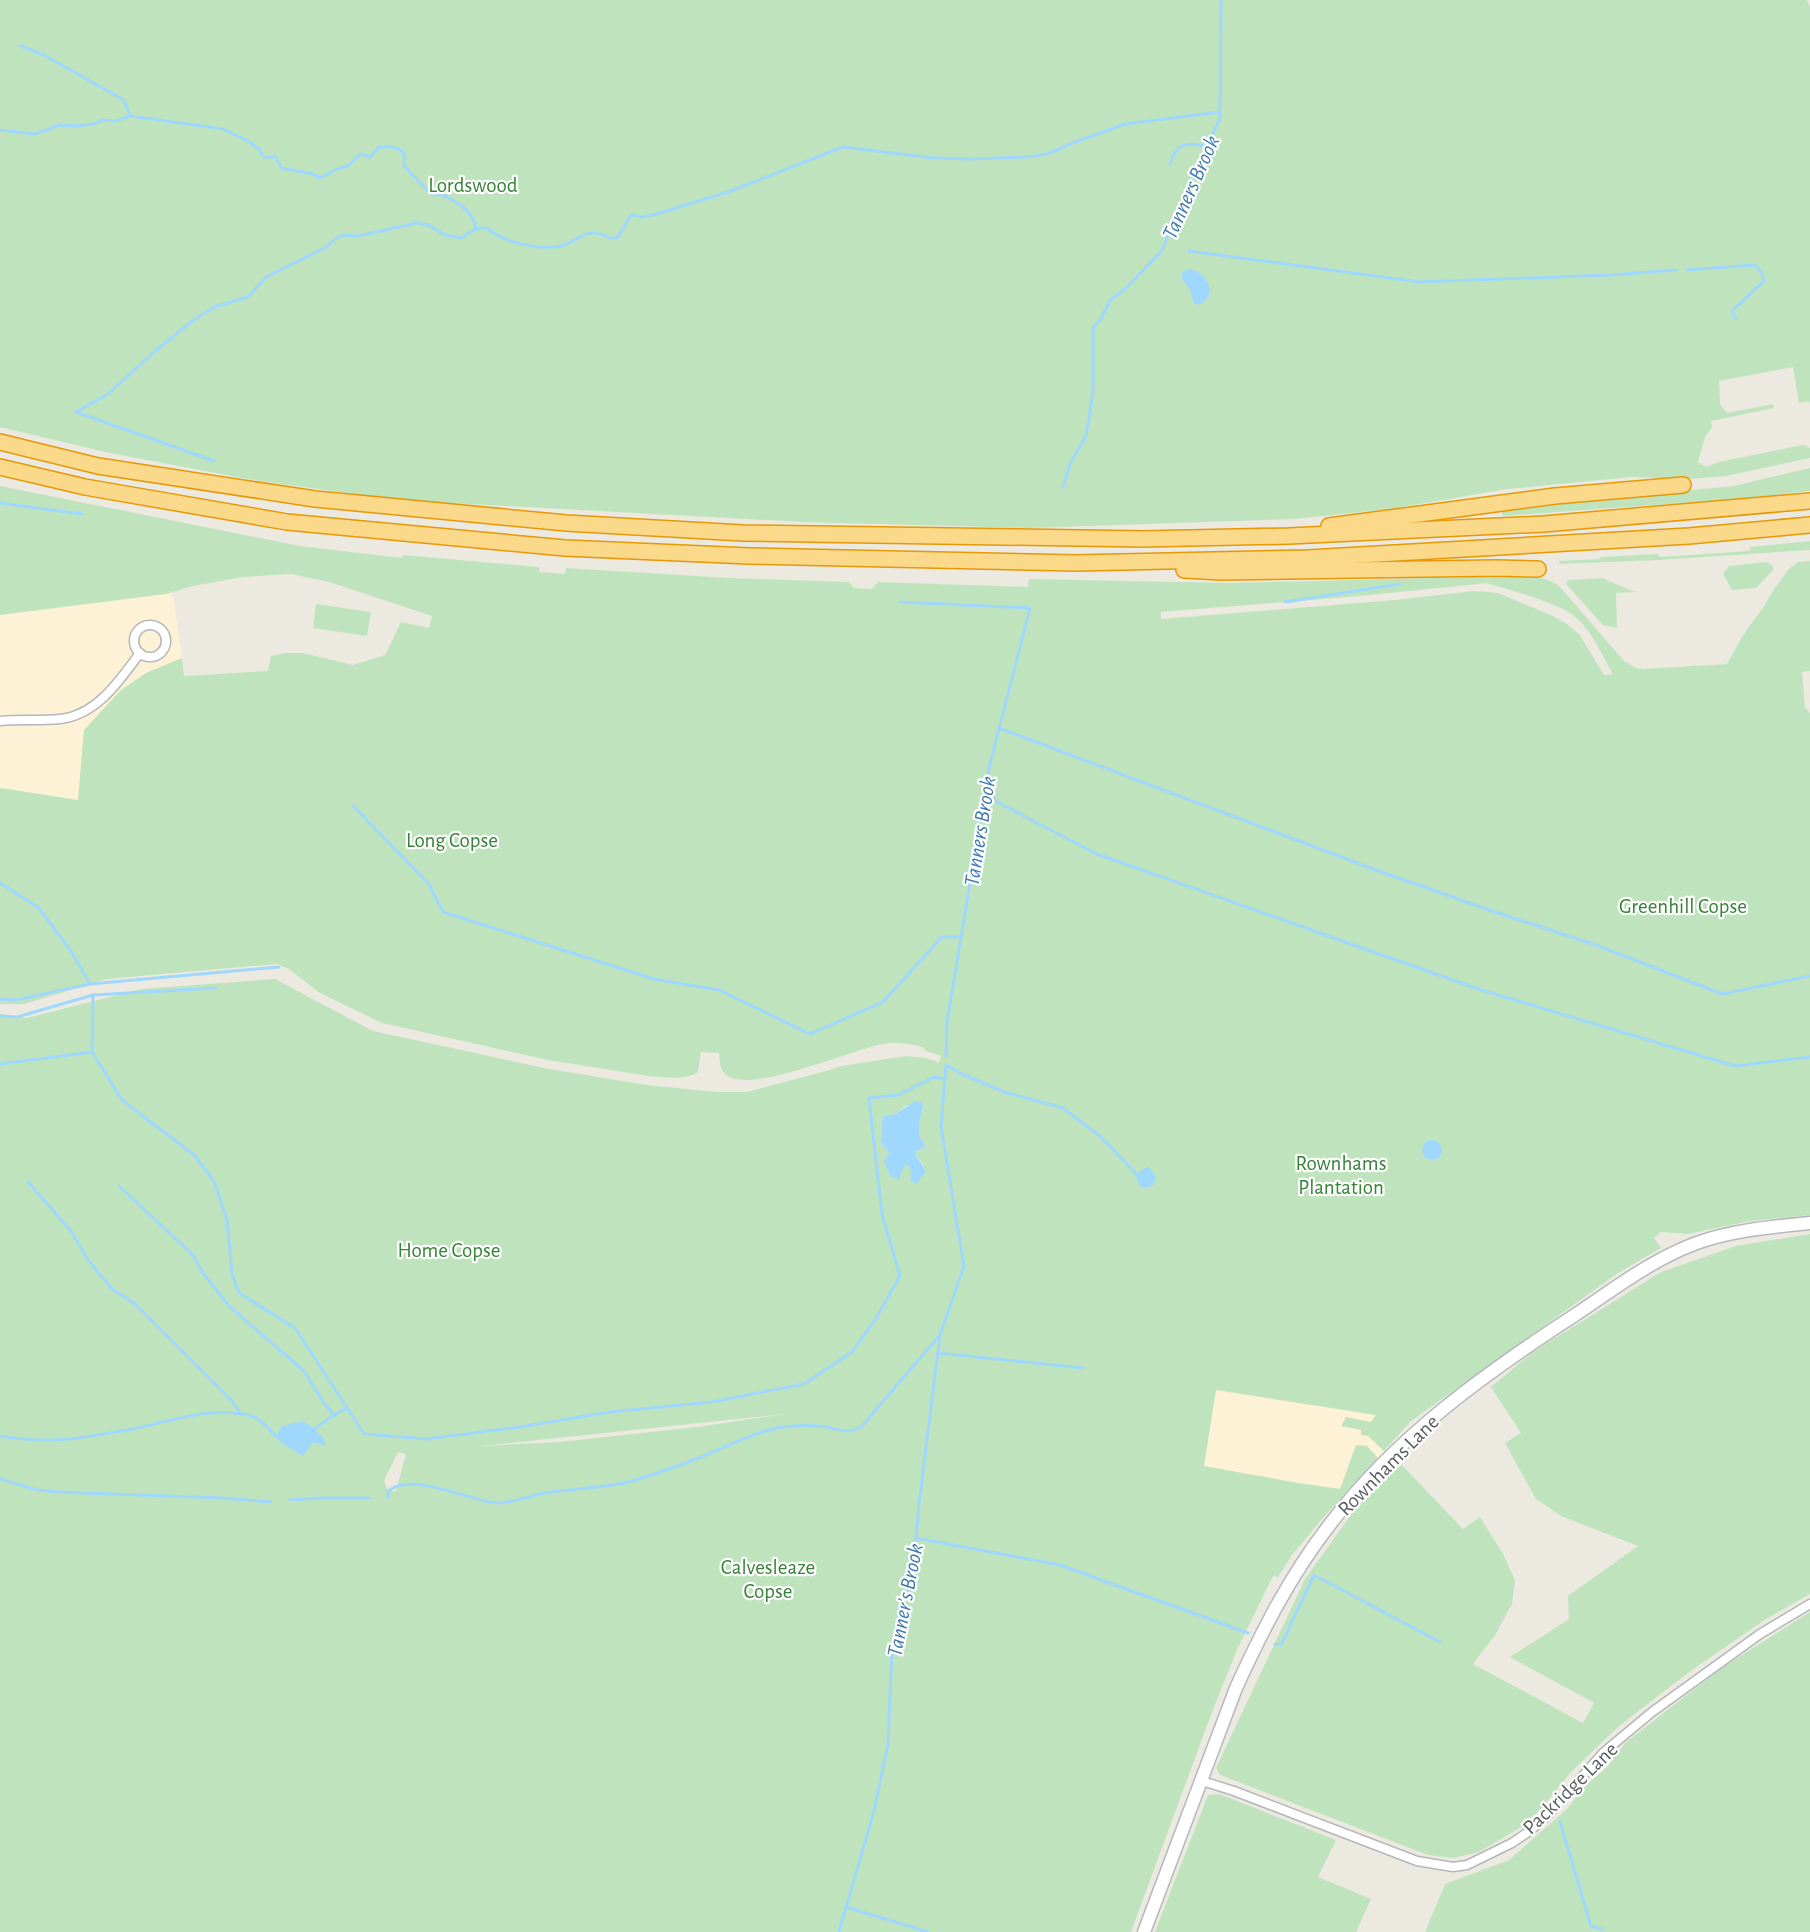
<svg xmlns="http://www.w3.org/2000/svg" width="1810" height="1932" font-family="'Alegreya Sans',sans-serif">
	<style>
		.commercial { fill: #fdf2d5 }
		.green { fill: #bfe4bd; fill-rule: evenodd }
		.water { fill: #a0d8fd }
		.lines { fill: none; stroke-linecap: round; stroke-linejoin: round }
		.stream { stroke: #a0d8fd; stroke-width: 3 }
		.street-casing { stroke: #b4b7bb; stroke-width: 11 }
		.secondary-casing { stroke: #b5b8bd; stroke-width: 15 }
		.highway-casing { stroke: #e79806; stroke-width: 18 }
		.street { stroke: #fff; stroke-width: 8 }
		.secondary { stroke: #fff; stroke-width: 12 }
		.highway { stroke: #fad98a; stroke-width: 15 }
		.labels { text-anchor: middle; stroke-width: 4.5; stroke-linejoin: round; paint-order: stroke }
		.park-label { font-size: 21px; fill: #378337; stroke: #fff }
		.street-label { font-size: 21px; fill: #595d61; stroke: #fff }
		.water-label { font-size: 22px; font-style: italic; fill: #3f79ae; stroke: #fff }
	</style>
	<rect width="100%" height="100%" fill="#ece9e1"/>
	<g class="commercial">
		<path d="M171 592 174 600 182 658 146 673 121 690 84 730 78 800 0 788V615Z"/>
		<path d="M1216 1389 1411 1421 1348 1490 1298 1483 1203 1466Z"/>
	</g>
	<g class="green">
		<path d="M0 0H1807L1810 7V404L1809 401 1799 403 1793 367 1719 381 1720 404 1727 413 1773 404 1774 408 1711 421 1712 427 1705 437 1698 462 1706 467 1719 462 1803 445 1810 448V458L1726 476 1689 479 1632 477 1508 489 1390 509 1294 519 1030 528 803 522 395 500 247 479 105 452 0 427Z"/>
		<path d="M1810 468V491L1738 499 1503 516 1502 512 1600 499 1734 486Z"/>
		<path d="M0 486 300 546 402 558 403 555 539 567V572L565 574 566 568 730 578 849 582 854 588 872 589 878 582 1028 587 1029 579 1231 583 1511 576C1528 577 1549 576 1561 588L1624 661 1636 668 1644 669 1727 664 1743 635 1765 605 1772 592 1788 570 1798 562 1810 561V671L1802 672 1805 707 1810 713V1215L1750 1221 1688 1234 1661 1232 1654 1238 1661 1248 1618 1273 1411 1421 1384 1451 1368 1436 1361 1435V1430L1341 1426 1346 1417 1371 1422 1376 1415 1216 1390 1204 1466 1298 1483 1340 1489 1356 1445 1367 1446 1378 1458 1322 1519 1292 1555 1278 1577 1273 1576 1237 1650 1212 1712 1131 1932H0V1014L27 1018 141 989 275 979 373 1031 549 1069 647 1085 716 1092H747L826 1071 841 1066 906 1056 924 1058 939 1062 941 1056 926 1051 922 1047C912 1045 901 1042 890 1043 857 1046 749 1097 725 1074 719 1068 720 1061 719 1053L701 1052 698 1072C685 1081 662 1077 648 1076L548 1060 382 1023 320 993 289 969 277 964 107 979 24 1004H0V788L78 800 84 730 121 690 146 673 182 658 184 676 268 671 271 656 286 653H303L353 665 385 655 401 622 429 628 432 616 329 582 291 574 243 577 193 586 166 594 0 615ZM1487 583C1509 590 1557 602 1574 616 1592 630 1602 655 1613 674L1604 675 1579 634 1567 624 1553 616 1498 593 1474 591 1395 600 1161 619V612L1360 596ZM907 1105 923 1110C917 1122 917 1134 925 1145L924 1148 915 1152V1154L924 1166 911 1172 909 1166 904 1165 902 1169 886 1159 889 1152 880 1142C884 1133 880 1125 883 1116L896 1114ZM785 1414 697 1427 559 1442 481 1446ZM398 1452 406 1454 396 1491H388L384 1480Z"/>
		<path d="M1810 541V550L1658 560 1559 564V561L1600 559 1601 557 1658 554 1659 557 1750 551V547Z"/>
		<path d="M1766 562 1772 565 1773 570 1756 588 1732 590 1723 574 1729 566Z"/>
		<path d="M1602 578 1635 592 1616 593 1617 628 1603 625 1566 584 1568 580Z"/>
		<path d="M316 604 371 612 367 636 313 628Z"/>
		<path d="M1810 1234V1594L1766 1619 1692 1670 1619 1726 1571 1772 1543 1807 1518 1829 1479 1852 1453 1858 1428 1855 1220 1775 1216 1768 1305 1579 1358 1505 1401 1464 1463 1529 1480 1517 1503 1554 1515 1580 1512 1604 1495 1635 1473 1664 1583 1723 1594 1703 1510 1657 1569 1619 1568 1596 1638 1546 1561 1516 1536 1499 1505 1443 1521 1433 1491 1387 1533 1352 1661 1272 1736 1246Z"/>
		<path d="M1810 1612V1932H1425L1445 1884 1509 1860 1567 1809 1584 1787 1607 1767 1625 1743 1720 1669Z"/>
		<path d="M1219 1794 1336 1840 1318 1877 1371 1899 1356 1932H1155L1208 1795Z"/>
	</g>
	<g class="water">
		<path d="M1190 269C1208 273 1219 295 1199 305L1194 303 1190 290 1182 279V273L1185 270Z"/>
		<path d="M915 1101 921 1102 923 1106C921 1121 914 1130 925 1145L924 1148 916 1151 915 1154 926 1171 917 1184 910 1180 911 1172 909 1166H904L899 1179 891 1177 884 1162 889 1152 880 1142C884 1133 880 1125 883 1116L896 1114Z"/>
		<circle cx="1432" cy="1150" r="10"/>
		<path d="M1148 1166C1153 1172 1160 1178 1152 1186L1146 1188 1140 1186 1136 1177 1139 1172Z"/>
		<path d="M303 1421C311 1426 324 1435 326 1445L312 1443 303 1456C298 1454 295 1450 290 1448 280 1442 272 1439 282 1426Z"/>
	</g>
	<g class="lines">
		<g class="stream">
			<path d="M20 46 42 54 124 100 130 116"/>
			<path d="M0 130 35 134 60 125 77 126 93 124 103 120 116 121 130 116 223 129 248 141 259 149 264 157H276L281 168 314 174 319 178 337 169 348 166 360 154 370 157 379 147H392L401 150 405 156 404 166 431 194C448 193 474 210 476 229"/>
			<path d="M1170 164C1177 141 1187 143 1207 146"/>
			<path d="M1189 251 1420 282 1611 275 1676 270"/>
			<path d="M1687 270 1754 265C1761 270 1764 274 1763 282L1733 310V315L1736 318"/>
			<path d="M214 461 76 412 108 394 154 352 196 318 217 306 248 297 266 277 325 248 335 239 344 235 358 236 417 223 428 225 445 235 461 238 476 229 487 228C502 241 534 249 554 247 578 246 583 222 612 239L618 237 631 215 642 217 657 214 728 192 843 147 934 158 971 159 1026 157 1047 154 1073 143 1125 124 1220 112"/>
			<path d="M1063 487 1070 464 1086 436 1093 392V328L1101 319 1110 300 1125 289 1161 252 1220 118 1221 0"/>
			<path d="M0 503 82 514"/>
			<path d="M900 602 1030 608 989 768 947 1022 946 1056"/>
			<path d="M1285 602 1400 584"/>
			<path d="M999 728 1373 869 1489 910 1596 945 1722 994 1810 976"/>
			<path d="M986 789 997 802 1097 854 1478 989 1735 1066 1810 1057"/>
			<path d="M353 806 429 884 443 912 654 979 719 990 810 1034 883 1002 942 937H961"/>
			<path d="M0 883 38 907 71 951 90 984"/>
			<path d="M93 995 92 1052 122 1100 194 1155 214 1181 227 1220 232 1274 239 1293 295 1328 364 1434 427 1439 520 1427 610 1412 712 1402 804 1384 852 1352 875 1320 900 1276 882 1214 869 1098 898 1095 934 1077 944 1079"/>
			<path d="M0 999 16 1000 90 984 279 967"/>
			<path d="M0 1016 17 1017 93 995 216 988"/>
			<path d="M0 1064 92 1052"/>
			<path d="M28 1182 71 1231 88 1260 112 1289 135 1304 232 1401 241 1414C258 1414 266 1427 278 1438"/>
			<path d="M119 1186 193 1255 203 1273 229 1306 304 1371 324 1403 334 1415"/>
			<path d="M938 1353 1083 1368"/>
			<path d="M314 1429 340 1411 347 1409"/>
			<path d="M0 1436C14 1438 28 1440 41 1440 71 1441 103 1434 133 1429 168 1422 204 1408 241 1414"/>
			<path d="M0 1479 38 1490 58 1492 223 1498 271 1502"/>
			<path d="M388 1498V1491C413 1471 468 1501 497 1503 515 1503 533 1494 551 1492 578 1488 606 1488 632 1481 655 1474 679 1466 701 1457 724 1448 745 1436 769 1430 784 1426 803 1425 819 1426 835 1426 846 1437 862 1426L939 1336"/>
			<path d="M290 1500 318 1498H370"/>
			<path d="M916 1538 1060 1565 1248 1633"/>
			<path d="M1275 1644 1281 1645 1314 1575 1440 1642"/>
			<path d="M1560 1822 1591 1926 1602 1929"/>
			<path d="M846 1907 928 1932"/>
			<path d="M839 1932 874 1811 888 1744 892 1649 901 1601 912 1583 919 1504 940 1335 964 1266 941 1127 946 1065 962 1074 1004 1092 1063 1108 1101 1137 1137 1175"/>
		</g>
		<defs>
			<g id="street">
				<circle cx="150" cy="641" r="16"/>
				<path d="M0 721C20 719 40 721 60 719 97 715 120 680 140 653"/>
				<path d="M1202 1781 1234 1791 1417 1861 1453 1867 1467 1865 1512 1843 1531 1830 1548 1815 1604 1752 1652 1712 1760 1634 1810 1604"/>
			</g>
			<path id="secondary" d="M1144 1932 1236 1688C1263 1629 1291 1574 1331 1523 1397 1436 1487 1372 1578 1313 1615 1288 1652 1260 1694 1244 1731 1230 1771 1227 1810 1223"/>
			<g id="highway">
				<path d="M0 442 98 466 315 499 566 523 743 533 1143 539 1289 536 1544 524 1810 501"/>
				<path d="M0 467 85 487 287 522 565 548 749 556 1076 563 1308 558 1689 536 1810 525"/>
				<path d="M1329 526 1555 496 1683 485"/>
				<path d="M1184 570 1222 572 1496 568 1538 569"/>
			</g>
		</defs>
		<use href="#street" class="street-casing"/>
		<use href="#secondary" class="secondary-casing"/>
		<use href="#highway" class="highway-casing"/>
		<use href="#street" class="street"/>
		<use href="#secondary" class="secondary"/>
		<use href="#highway" class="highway"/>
	</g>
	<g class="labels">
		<g class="park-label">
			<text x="473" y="192">Lordswood</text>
			<text x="452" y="847">Long Copse</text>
			<text x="1683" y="913">Greenhill Copse</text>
			<text x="1341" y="1170">Rownhams<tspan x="1341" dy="24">Plantation</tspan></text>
			<text x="449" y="1257">Home Copse</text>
			<text x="768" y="1574">Calvesleaze<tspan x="768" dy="24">Copse</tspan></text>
		</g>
		<g class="street-label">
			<text transform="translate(1388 1465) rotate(-45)" y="7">Rownhams Lane</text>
			<text transform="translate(1570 1788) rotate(-44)" y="7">Packridge Lane</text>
		</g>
		<g class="water-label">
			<text transform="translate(1190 187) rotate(-66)" y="8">Tanners Brook</text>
			<text transform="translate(979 831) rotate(-81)" y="8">Tanners Brook</text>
			<text transform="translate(904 1600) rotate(-79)" y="8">Tanner's Brook</text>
		</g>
	</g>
</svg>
